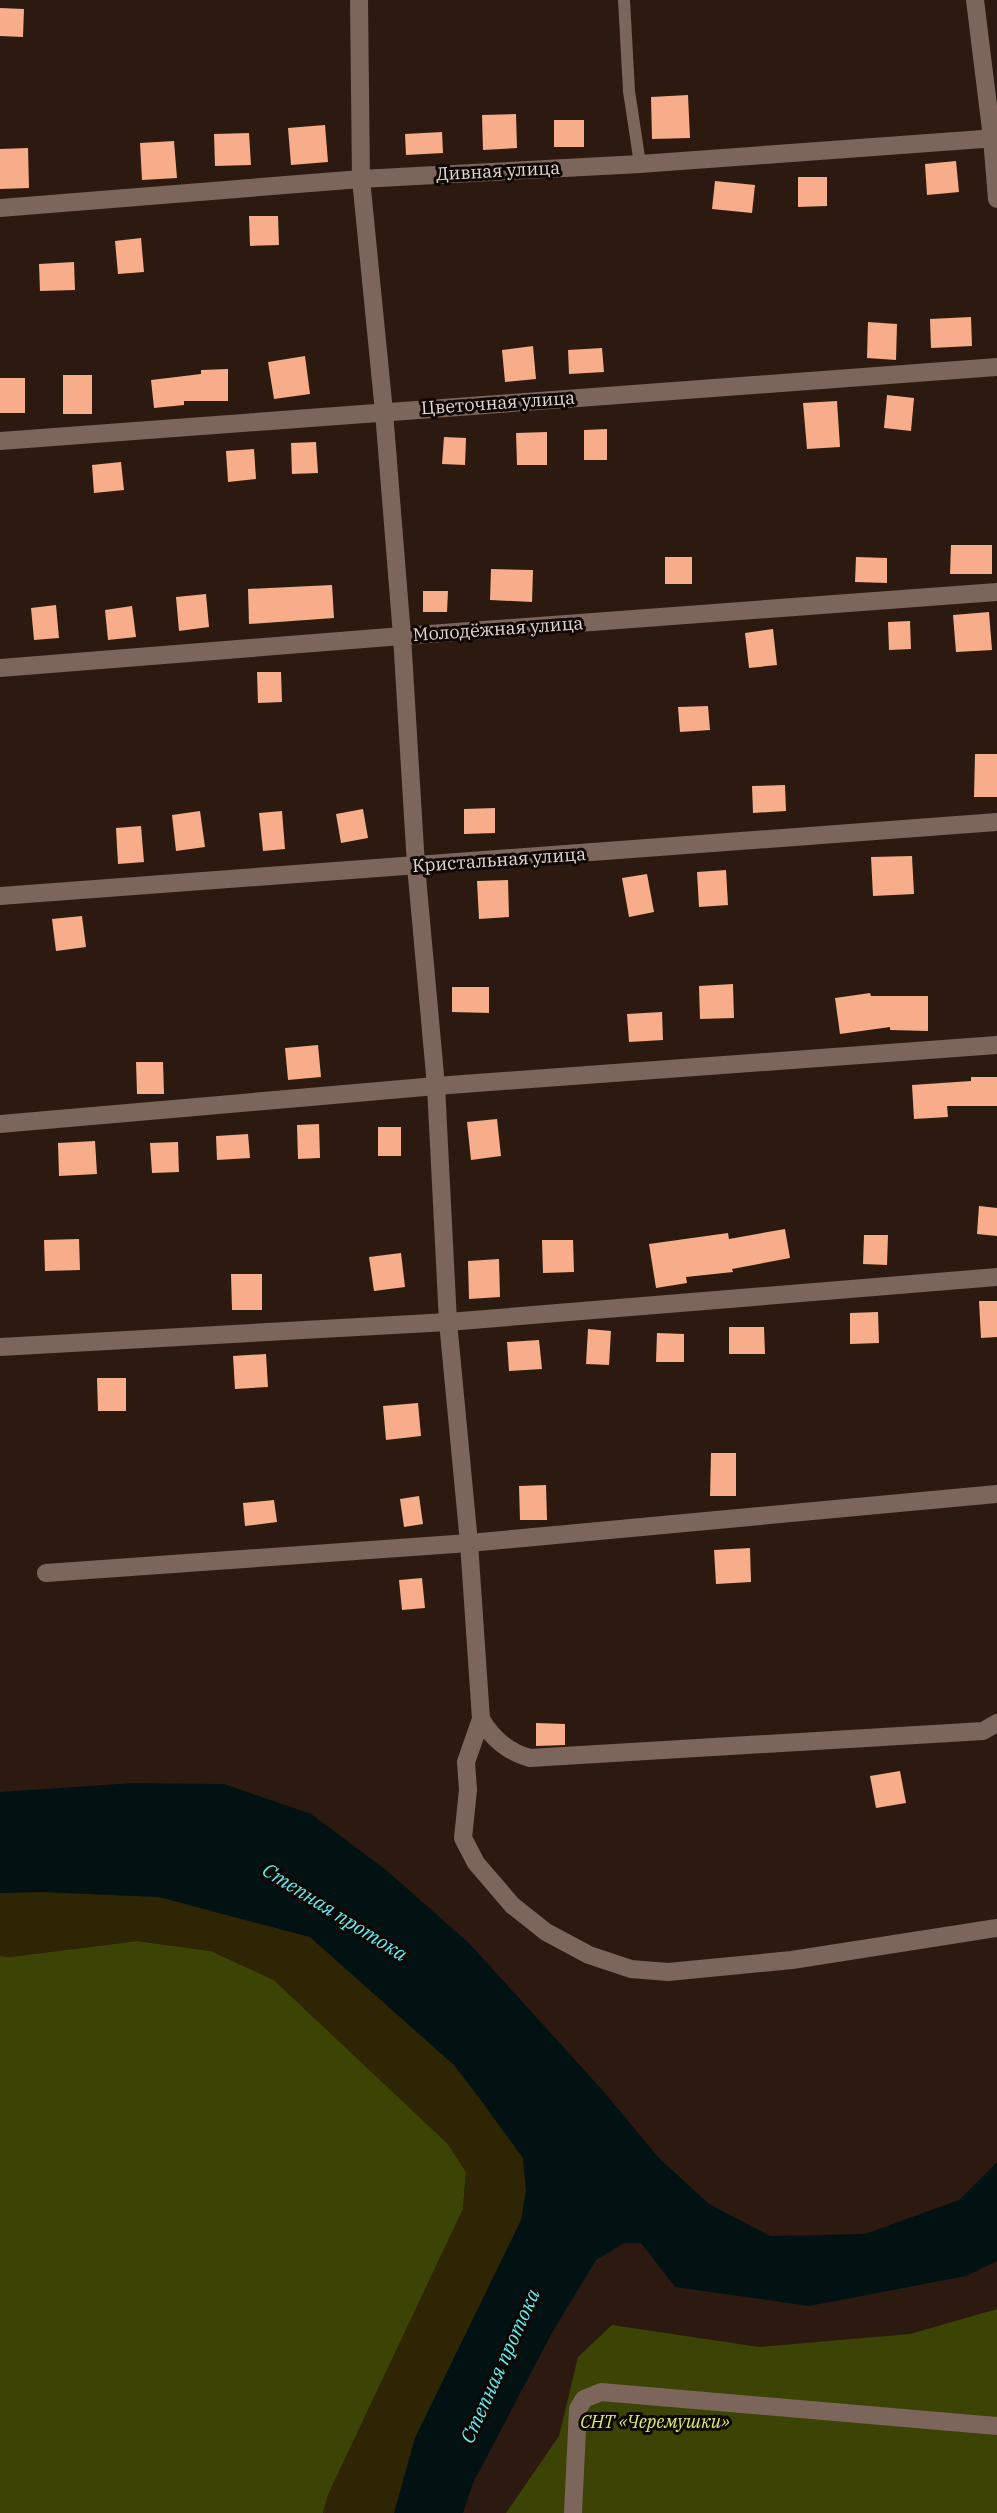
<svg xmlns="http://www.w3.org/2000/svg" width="997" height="2513" font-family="'IBM Plex Serif',serif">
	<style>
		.green { fill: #3b4305 }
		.sand { fill: #2e2504 }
		.water { fill: #021213 }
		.building { fill: #f7ad89 }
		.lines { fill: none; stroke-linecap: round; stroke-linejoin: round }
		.service { stroke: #7c655a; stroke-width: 12 }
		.minor { stroke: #7c655a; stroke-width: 18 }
		.labels { text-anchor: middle; stroke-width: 6; stroke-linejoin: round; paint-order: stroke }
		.street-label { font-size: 18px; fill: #e3d6d0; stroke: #0f0704 }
		.park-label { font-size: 18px; font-style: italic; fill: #d9ef71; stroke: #0f0704 }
		.water-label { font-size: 20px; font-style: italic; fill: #5ff1f4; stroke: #0f0704 }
	</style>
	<rect width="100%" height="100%" fill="#2c1a11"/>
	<g class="green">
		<path d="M137 1941 211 1951 274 1980 448 2144 466 2172 463 2209 328 2495 323 2513H0V1956L9 1957Z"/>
		<path d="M997 2309V2513H506L559 2436 578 2357 612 2325 759 2347 910 2334Z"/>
	</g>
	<path class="sand" d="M42 1892 159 1897 310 1937 454 2065 477 2095 523 2158 526 2191 522 2220 415 2438 394 2513H323L328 2495 463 2209 466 2172 448 2144 274 1980 211 1951 137 1941 9 1957 0 1956V1893Z"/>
	<path class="water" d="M133 1783 224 1784 311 1814 386 1870 470 1944 604 2092 659 2158 709 2204 770 2236 865 2234 959 2200 997 2162V2261L966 2276 809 2306 675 2287 641 2243H624L596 2260 553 2331 473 2483 463 2513H394L415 2438 521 2220 526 2191 523 2158 477 2095 454 2065 310 1937 159 1897 42 1892 0 1893V1792Z"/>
	<g class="building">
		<path d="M0 8 24 9 23 37 0 36Z"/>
		<path d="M688 95 690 138 652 139 651 97Z"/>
		<path d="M516 114 517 148 483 150 482 115Z"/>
		<rect x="554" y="120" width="30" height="27"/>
		<path d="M325 125 328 162 291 165 288 128Z"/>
		<path d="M442 132 443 153 406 155 405 134Z"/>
		<path d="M249 133 251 165 215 166 214 134Z"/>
		<path d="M174 141 177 178 142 180 140 143Z"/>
		<path d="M28 148 29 188 0 189V149Z"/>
		<path d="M956 161 959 192 927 195 925 164Z"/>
		<path d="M798 177H827V206L798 207Z"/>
		<path d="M715 181 755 185 752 213 712 209Z"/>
		<path d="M249 216H278L279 245 250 246Z"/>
		<path d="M141 238 144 272 118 274 115 241Z"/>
		<path d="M74 262 75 290 40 291 39 264Z"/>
		<path d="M971 317 972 346 931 348 930 319Z"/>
		<path d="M868 322 897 324 896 360 867 358Z"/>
		<path d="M533 346 536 379 505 382 502 350Z"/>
		<path d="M602 348 604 372 569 374 568 350Z"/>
		<path d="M305 356 310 394 274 399 268 362Z"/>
		<path d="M228 369V401H184V405L154 408 151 380 201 374V370Z"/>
		<rect x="63" y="375" width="29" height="39"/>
		<rect x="0" y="378" width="25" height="35"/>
		<path d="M887 395 914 398 911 431 884 428Z"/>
		<path d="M837 401 840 447 807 449 803 403Z"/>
		<path d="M607 429V460H584V430Z"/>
		<path d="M547 432V465H517L516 433Z"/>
		<path d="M444 437 466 438 465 465 442 464Z"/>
		<path d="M316 442 318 473 292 474 291 443Z"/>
		<path d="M254 449 256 479 228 482 226 451Z"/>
		<path d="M121 462 124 490 94 493 92 465Z"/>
		<path d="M951 545H992V574H950Z"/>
		<rect x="665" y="557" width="27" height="27"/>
		<path d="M856 557 887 558V583L855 582Z"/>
		<path d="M491 569 533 570 532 602 490 600Z"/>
		<path d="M332 585 334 618 249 624 248 589Z"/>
		<path d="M423 591H448L447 612H423Z"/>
		<path d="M206 594 209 627 179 631 176 597Z"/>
		<path d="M56 605 59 638 34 640 31 608Z"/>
		<path d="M132 606 136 637 108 640 105 610Z"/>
		<path d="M989 612 992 650 956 652 953 615Z"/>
		<path d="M910 621 911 649 889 650 888 622Z"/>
		<path d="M773 629 777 665 749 668 745 633Z"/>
		<path d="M257 672H281L282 702 258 703Z"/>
		<path d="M708 706 710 730 680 732 678 707Z"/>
		<path d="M975 754H997V797H974Z"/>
		<path d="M785 785 786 811 753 813 752 786Z"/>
		<path d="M495 808V833L464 834V809Z"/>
		<path d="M363 809 368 838 341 843 336 814Z"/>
		<path d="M200 811 205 847 176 851 172 815Z"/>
		<path d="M282 811 285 849 263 851 259 813Z"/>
		<path d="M141 826 144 862 118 864 116 828Z"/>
		<path d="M912 856 914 894 873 896 871 857Z"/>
		<path d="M726 870 728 905 699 907 697 872Z"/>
		<path d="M647 874 654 912 629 917 622 878Z"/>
		<path d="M508 880 509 917 479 919 477 881Z"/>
		<path d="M82 916 86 947 56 951 52 919Z"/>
		<path d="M733 984 734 1018 700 1019 699 986Z"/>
		<path d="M452 987H489V1013L452 1012Z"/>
		<path d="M870 993 871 996H928V1031L890 1030V1027L840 1034 835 998Z"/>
		<path d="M662 1012 663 1040 629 1042 627 1014Z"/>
		<path d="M318 1045 321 1077 288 1080 285 1048Z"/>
		<path d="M136 1062H163L164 1094H137Z"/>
		<path d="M971 1077H997V1106H947L948 1117 914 1119 912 1085 971 1081Z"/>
		<path d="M497 1119 501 1156 471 1160 467 1122Z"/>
		<path d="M319 1124 320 1158 298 1159 297 1125Z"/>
		<rect x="378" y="1127" width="23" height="29"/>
		<path d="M248 1134 250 1158 217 1160 216 1136Z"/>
		<path d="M95 1141 97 1174 59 1176 58 1143Z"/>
		<path d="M178 1142 179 1172 152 1173 150 1143Z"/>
		<path d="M979 1206 997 1208V1236L977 1234Z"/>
		<path d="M785 1229 790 1258 732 1269 733 1272 686 1277 687 1283 656 1288 649 1244 728 1233 729 1239Z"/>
		<path d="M864 1235H888L887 1265 863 1264Z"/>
		<path d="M79 1239 80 1270 45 1271 44 1240Z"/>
		<path d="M542 1240H573L574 1272 543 1273Z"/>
		<path d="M401 1253 405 1287 374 1291 369 1257Z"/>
		<path d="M499 1259 500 1297 469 1299 468 1261Z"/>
		<path d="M231 1274H262V1310H232Z"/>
		<path d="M979 1301H997V1337L981 1338Z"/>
		<path d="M878 1312 879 1343 850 1344V1313Z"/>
		<path d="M729 1327H764L765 1354H729Z"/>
		<path d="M588 1329 611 1331 609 1365 586 1364Z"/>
		<path d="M657 1333 684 1334V1362H656Z"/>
		<path d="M539 1340 542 1369 509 1371 507 1342Z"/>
		<path d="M266 1354 268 1387 235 1389 233 1356Z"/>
		<path d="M97 1378H126V1411H98Z"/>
		<path d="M418 1403 421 1436 386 1440 383 1406Z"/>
		<path d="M711 1453H736V1496H710Z"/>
		<path d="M546 1485 547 1520H520L519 1486Z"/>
		<path d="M419 1496 423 1524 404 1527 400 1499Z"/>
		<path d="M274 1500 277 1522 245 1526 243 1503Z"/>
		<path d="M750 1548 751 1582 716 1584 714 1550Z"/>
		<path d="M422 1578 425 1608 402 1610 399 1580Z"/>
		<path d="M536 1723 565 1724V1745L536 1746Z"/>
		<path d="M900 1771 906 1803 876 1808 870 1776Z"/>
	</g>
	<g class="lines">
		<path class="service" d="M624 0 629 91 640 164"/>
		<g class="minor">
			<path d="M359 0 361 179 384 412 402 636 416 866 436 1086 448 1322 469 1543 481 1719 466 1762 468 1790 463 1838 476 1863 512 1905 546 1932 589 1955 631 1969 668 1972 792 1960 997 1928"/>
			<path d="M975 0 992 138 997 199"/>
			<path d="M0 208 361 179 640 164 997 138"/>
			<path d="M0 441 997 367"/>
			<path d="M0 668 402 636 997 592"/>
			<path d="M0 896 997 822"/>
			<path d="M0 1124 436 1086 997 1045"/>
			<path d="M0 1347 448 1322 997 1277"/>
			<path d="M46 1573 469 1543 997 1494"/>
			<path d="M481 1719C492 1738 508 1752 530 1758L983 1731 997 1723"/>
			<path d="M573 2513 578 2409 584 2399 601 2392 997 2426"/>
		</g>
	</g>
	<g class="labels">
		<g class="street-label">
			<text transform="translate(498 171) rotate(-3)" y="6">Дивная улица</text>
			<text transform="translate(498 403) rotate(-4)" y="6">Цветочная улица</text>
			<text transform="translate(498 629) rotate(-4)" y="6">Молодёжная улица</text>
			<text transform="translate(499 860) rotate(-4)" y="6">Кристальная улица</text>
		</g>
		<g class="park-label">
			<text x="655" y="2428">СНТ «Черемушки»</text>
		</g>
		<g class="water-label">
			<text transform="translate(335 1912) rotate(32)" y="7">Степная протока</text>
			<text transform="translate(500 2366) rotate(-66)" y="7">Степная протока</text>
		</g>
	</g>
</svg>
